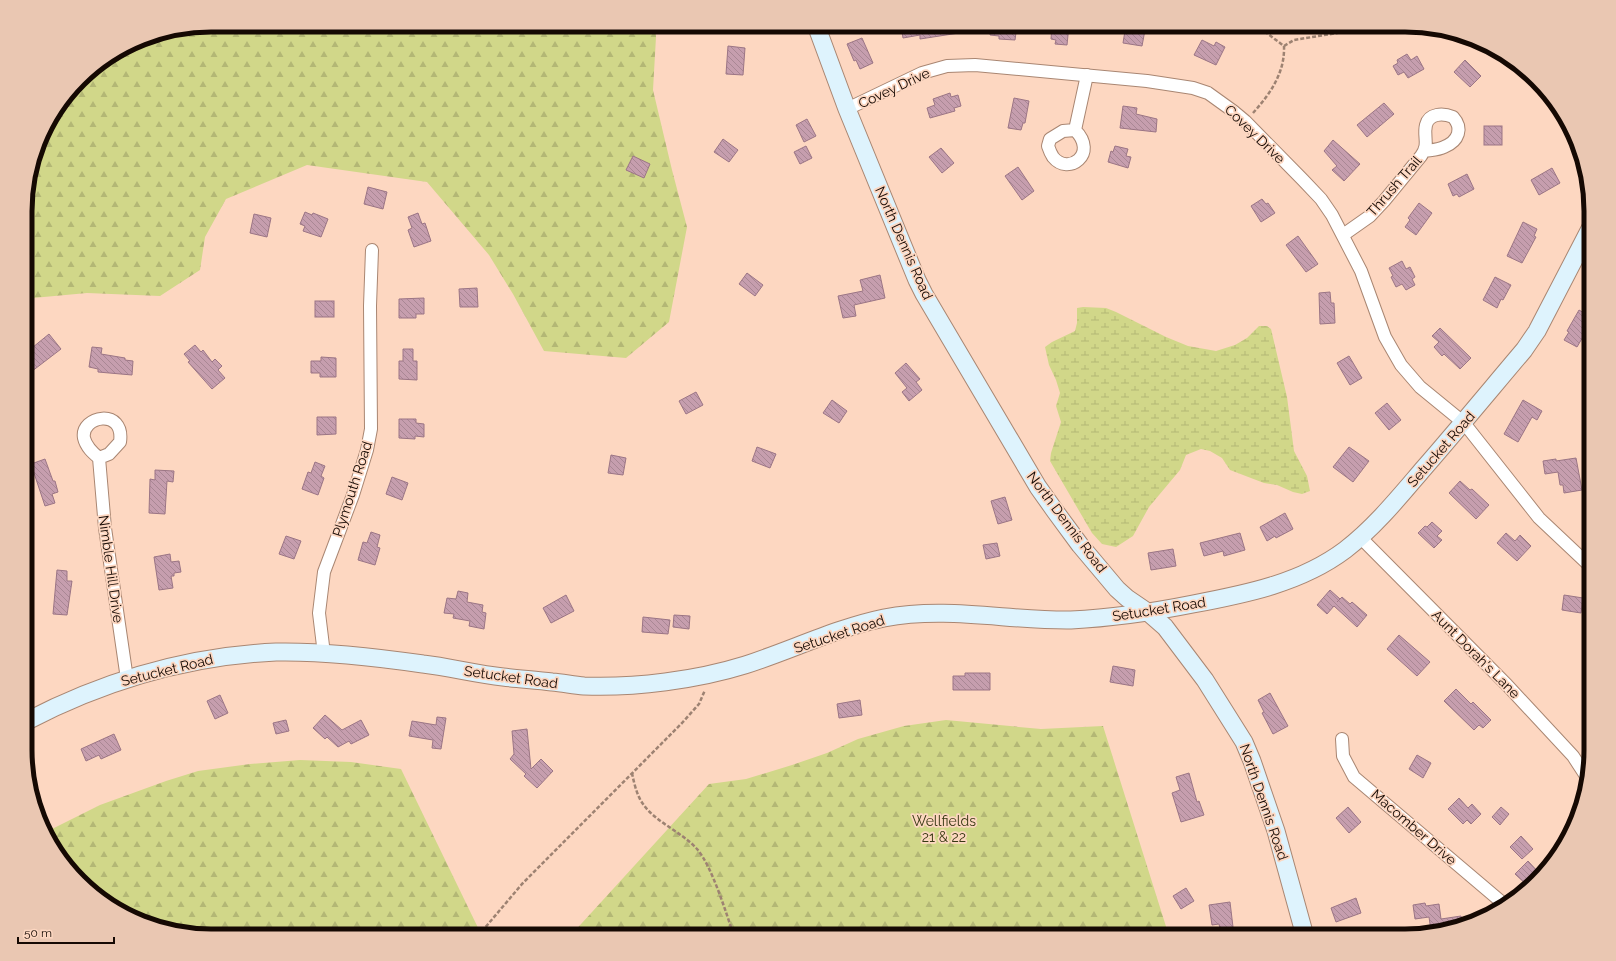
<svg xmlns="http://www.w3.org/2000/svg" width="1616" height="961" font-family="Raleway,sans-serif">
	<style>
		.forest { fill: url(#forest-firs) }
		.wetland { fill: url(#wetland-marsh) }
		.building { fill: url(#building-back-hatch); stroke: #9b7585 }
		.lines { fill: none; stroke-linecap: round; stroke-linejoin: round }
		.street-casing { stroke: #a98672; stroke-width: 14 }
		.secondary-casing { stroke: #a98672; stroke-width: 19 }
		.path { stroke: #9d8272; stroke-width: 2.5; stroke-dasharray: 4 2; stroke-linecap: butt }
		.street { stroke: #fff; stroke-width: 12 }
		.secondary { stroke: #def3fd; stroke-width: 17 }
		.labels { text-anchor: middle; stroke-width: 3.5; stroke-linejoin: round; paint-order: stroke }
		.street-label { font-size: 14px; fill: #150903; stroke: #fdd7c1 }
		.park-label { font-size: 14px; fill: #373812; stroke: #fdd7c1 }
		.rim { fill: none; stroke: #150903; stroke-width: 5 }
	</style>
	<defs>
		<pattern id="forest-firs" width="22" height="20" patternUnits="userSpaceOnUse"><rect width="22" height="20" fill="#d1d789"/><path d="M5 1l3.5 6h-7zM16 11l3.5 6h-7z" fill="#b3b775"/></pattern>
		<pattern id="wetland-marsh" width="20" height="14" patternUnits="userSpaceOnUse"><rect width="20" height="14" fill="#d1d789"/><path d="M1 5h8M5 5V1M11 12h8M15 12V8" fill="none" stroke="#b3b775"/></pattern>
		<pattern id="building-back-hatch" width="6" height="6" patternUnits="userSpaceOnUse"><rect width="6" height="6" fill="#c69eae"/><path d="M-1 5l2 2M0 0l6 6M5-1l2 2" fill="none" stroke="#a98794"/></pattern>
	</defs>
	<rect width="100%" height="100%" fill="#fdd7c1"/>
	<g class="forest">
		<path d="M211 25H655L656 37 653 90 672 170 687 227 669 322 626 358 544 351 513 294 489 255 427 182 307 165 226 199 205 237 200 270 160 296 87 293 33 298 27 299V187L44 129 88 71 140 39Z"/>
		<path d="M946 720 1041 729 1103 726 1169 936H571V935L709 784 746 779 792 765 827 753 858 739 904 726Z"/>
		<path d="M300 760 351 762 401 769 482 936H211L163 930 118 911 56 853 48 831 100 805 166 781 198 771 250 764Z"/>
	</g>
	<path class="wetland" d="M1083 307 1106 308 1116 312 1166 337 1188 346 1216 351 1235 345 1247 338 1259 326H1267L1271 329 1287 397 1294 451 1307 476 1310 491 1302 494 1293 492 1277 485 1264 483 1230 470 1222 458 1210 451 1201 449 1186 455 1180 470 1149 507 1133 536 1116 547 1102 544 1092 533 1050 461 1051 453 1061 422 1056 406 1060 393 1056 380 1049 365 1045 347 1052 342 1075 331 1077 323V308Z"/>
	<g class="building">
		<path d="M908 25H972V31L920 39V35L903 38 901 26Z"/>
		<path d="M991 25H1017L1015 40 999 39V36L990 35Z"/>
		<path d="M1052 25H1069L1067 45 1055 44 1056 40 1051 39Z"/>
		<path d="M1126 25H1141L1140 29 1145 30 1142 46 1123 43Z"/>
		<path d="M862 38 873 63 860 69 856 60 854 61 847 44Z"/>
		<path d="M1202 40 1214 46 1216 42 1225 47 1216 65 1194 55Z"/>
		<path d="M728 46 745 48 743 75 726 74Z"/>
		<path d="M1407 54 1411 60 1417 56 1424 69 1408 78 1404 72 1398 75 1393 66 1398 63 1397 60Z"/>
		<path d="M1465 60 1481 76 1470 87 1454 72Z"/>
		<path d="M950 93 951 97 958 95 961 106 954 108 955 111 930 118 927 108 935 105 933 99Z"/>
		<path d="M1014 98 1029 101 1025 123H1023L1021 130 1008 128Z"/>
		<path d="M1384 103 1394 114 1367 137 1357 125Z"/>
		<path d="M1123 106 1137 108 1136 114 1157 119 1156 132 1120 128Z"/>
		<path d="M807 119 816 136 804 142 796 125Z"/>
		<rect x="1484" y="126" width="18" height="19"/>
		<path d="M723 139 738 150 729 162 714 152Z"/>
		<path d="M1333 140 1360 164 1344 181 1332 170 1337 166 1324 151Z"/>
		<path d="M806 146 812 158 800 164 794 152Z"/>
		<path d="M1115 146 1128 149 1126 156 1131 157 1128 168 1108 162 1111 151 1113 152Z"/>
		<path d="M941 148 954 163 942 173 929 157Z"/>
		<path d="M633 156 650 164 644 178 626 170Z"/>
		<path d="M1018 167 1034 191 1022 200 1005 176Z"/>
		<path d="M1552 168 1560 183 1539 195 1531 180Z"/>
		<path d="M1467 174 1474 189 1459 197 1457 194 1453 196 1448 184Z"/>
		<path d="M368 187 387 192 383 209 364 204Z"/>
		<path d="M1262 199 1266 204 1268 203 1275 213 1261 222 1251 206Z"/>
		<path d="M1419 203 1432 213 1416 235 1405 227 1410 220 1408 218Z"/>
		<path d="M305 212 312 215 313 213 328 219 321 237 303 231 305 226 300 224Z"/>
		<path d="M418 213 422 224 425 223 431 241 414 247 408 230 412 228 408 217Z"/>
		<path d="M254 214 271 218 267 237 250 233Z"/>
		<path d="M1523 222 1537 229 1534 236 1536 237 1522 263 1507 256Z"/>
		<path d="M1298 236 1318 264 1306 272 1286 245Z"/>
		<path d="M1402 261 1406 269 1410 267 1415 277 1412 279 1415 285 1406 290 1402 284 1396 287 1391 277 1393 276 1389 268Z"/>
		<path d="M747 273 763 285 755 296 739 284Z"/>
		<path d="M880 275 885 298 854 305 856 316 843 318 838 296 863 291 860 280Z"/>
		<path d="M1495 277 1511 285 1503 300 1501 299 1497 308 1483 300Z"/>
		<path d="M477 288 478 307H460L459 289Z"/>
		<path d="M1330 292 1331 303H1334L1335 323 1320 324 1319 293Z"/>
		<path d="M424 298V314H416V318H399V299Z"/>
		<rect x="315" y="301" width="19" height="16"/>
		<path d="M1579 310 1591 317V323L1577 347 1564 340 1569 332 1567 331Z"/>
		<path d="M1440 328 1471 358 1460 369 1444 354 1442 356 1434 347 1439 342 1432 336Z"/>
		<path d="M49 334 61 349 27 375V352Z"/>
		<path d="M195 345 201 352 203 350 212 362 215 359 222 366 218 370 225 378 212 389 188 362 190 361 184 354Z"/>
		<path d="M92 347 102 348 101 354 125 358V360L133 361 132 375 98 372V369L89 367Z"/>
		<path d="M403 349H413V361H417V380L399 379V361H403Z"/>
		<path d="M1349 356 1362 378 1350 385 1337 363Z"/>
		<path d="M321 357 336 358V377H320V373H311V361H321Z"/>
		<path d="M906 363 920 379 916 382 922 390 909 401 902 392 907 388 895 373Z"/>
		<path d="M696 392 703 405 686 414 679 401Z"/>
		<path d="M832 400 847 411 839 423 823 413Z"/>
		<path d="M1523 400 1542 411 1537 420 1532 417 1518 442 1504 434Z"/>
		<path d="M1387 403 1401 420 1389 430 1375 413Z"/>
		<path d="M317 417H336V434L317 435Z"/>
		<path d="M399 419H416V423L424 424V437L415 436V439L399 438Z"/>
		<path d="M757 447 776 454 770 468 752 461Z"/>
		<path d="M1349 447 1369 461 1353 482 1333 467Z"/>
		<path d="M611 455 626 458 623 475 608 473Z"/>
		<path d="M1576 458 1582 490 1564 493 1563 485H1560L1558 472 1545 474 1543 461 1556 459V461Z"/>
		<path d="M45 459 53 481H55L58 492 52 494 55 503 45 506 31 464Z"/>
		<path d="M315 462 325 466 321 476 324 478 318 495 302 489 308 472 311 473Z"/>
		<path d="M155 470 174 471 173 482 167 481 165 514 149 513 150 479 155 480Z"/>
		<path d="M392 477 408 483 402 500 386 494Z"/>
		<path d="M1460 481 1470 490 1472 489 1489 505 1476 519 1449 493Z"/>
		<path d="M1005 497 1012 520 998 524 991 501Z"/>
		<path d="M1285 513 1293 529 1276 538 1275 536 1267 541 1260 527Z"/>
		<path d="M1432 522 1442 531 1437 536 1442 540 1434 548 1418 533 1425 526 1427 527Z"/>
		<path d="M371 532 380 535 377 547 380 548 375 565 358 560 363 542 367 543Z"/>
		<path d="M1240 533 1245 550 1224 556 1223 551 1204 556 1200 543Z"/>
		<path d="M1506 533 1515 541 1520 535 1531 546 1517 561 1497 543Z"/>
		<path d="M286 536 301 541 294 559 279 554Z"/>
		<path d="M997 543 1000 556 986 559 983 545Z"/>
		<path d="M1173 549 1176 566 1151 570 1148 553Z"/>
		<path d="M170 554 171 562 179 561 181 572 174 573V576H171L173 588 159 590 154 557Z"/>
		<path d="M57 570 67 571V581H72L67 615 53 614Z"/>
		<path d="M1330 590 1340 599 1337 602 1342 597 1350 604 1352 602 1367 615 1357 627 1334 606 1327 614 1317 605Z"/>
		<path d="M458 591 468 593 467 602 483 605 482 612 486 613 484 629 469 626 470 621 453 618 454 614 444 613 447 598 456 599Z"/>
		<path d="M566 595 574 611 551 623 543 608Z"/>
		<path d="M1564 595 1583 598 1581 613 1562 610Z"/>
		<path d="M674 615 690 616 689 629 673 627Z"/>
		<path d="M643 617 670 620 668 634 642 632Z"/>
		<path d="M1399 635 1430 662 1417 676 1387 649Z"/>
		<path d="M1113 666 1135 670 1133 686 1110 682Z"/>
		<path d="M965 673H990V690H953V676H965Z"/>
		<path d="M1456 689 1471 704 1473 702 1491 720 1483 728 1479 725 1474 730 1444 701Z"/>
		<path d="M1270 693 1288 726 1273 734 1262 713 1264 712 1258 700Z"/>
		<path d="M220 695 228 713 215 719 207 701Z"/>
		<path d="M860 700 862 715 839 718 837 704Z"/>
		<path d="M325 715 342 730 361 720 369 735 351 744 349 741 338 747 327 737 325 739 313 728Z"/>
		<path d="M437 717 446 718 441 749 432 748 433 740 409 736 412 721 436 725Z"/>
		<path d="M286 720 289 731 276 734 273 723Z"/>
		<path d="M527 729 531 769 541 759 553 771 537 788 524 776 526 774 510 759 514 754 512 731Z"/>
		<path d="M114 734 121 750 101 759 99 755 86 761 81 749Z"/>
		<path d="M1417 755 1431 763 1423 778 1409 769Z"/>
		<path d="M1189 773 1197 802 1199 801 1204 815 1181 822 1172 793 1180 790 1176 777Z"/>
		<path d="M1459 798 1468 808 1472 804 1481 814 1471 824 1467 820 1463 824 1448 809Z"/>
		<path d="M1348 807 1361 822 1349 833 1336 818Z"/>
		<path d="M1501 807 1509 814 1500 825 1492 817Z"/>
		<path d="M1521 836 1533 849 1522 859 1510 847Z"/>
		<path d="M1528 861 1541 875 1536 882 1529 887 1515 874Z"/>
		<path d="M1186 888 1194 901 1181 909 1173 896Z"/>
		<path d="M1356 898 1361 913 1336 922 1331 908Z"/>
		<path d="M1230 902 1233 927 1220 929 1219 924 1212 925 1209 905Z"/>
		<path d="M1425 903 1426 906 1439 904 1441 919 1461 916 1462 922 1431 931 1429 917 1415 919 1413 905Z"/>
	</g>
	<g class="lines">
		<defs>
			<g id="street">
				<path d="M847 109 922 73 947 66 975 65 1147 81 1193 88 1208 93 1233 111 1245 121 1303 180 1321 199 1332 215 1361 271 1385 337 1401 365 1420 387 1464 423 1539 518 1591 567"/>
				<path d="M1075 130 1063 131 1050 139 1048 146C1049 149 1051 154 1053 157 1068 176 1099 154 1075 130L1087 75"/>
				<path d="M1343 235 1370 216 1384 201 1421 156C1430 144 1423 137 1426 125 1429 113 1443 113 1453 117 1463 128 1459 141 1444 147 1438 150 1431 150 1425 151"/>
				<path d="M99 458 109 454 120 442C125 407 80 416 84 438 86 447 93 453 99 458L105 528 127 679"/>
				<path d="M1360 537 1507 685 1573 756 1586 776"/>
				<path d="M324 654 319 613 324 572 353 495 367 450 371 429 370 306 372 250"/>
				<path d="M1342 739 1343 756 1354 777 1505 905"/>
			</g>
			<g id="secondary">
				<path d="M816 25 847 109 917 280 924 294 1038 487 1055 511 1080 545 1117 589 1127 598 1149 613 1165 627 1205 680 1244 742 1252 761 1276 831 1305 936"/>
				<path d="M27 721C104 681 189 656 276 652 325 651 375 657 423 664 449 667 476 674 503 677 519 679 536 680 552 682 563 683 573 685 584 686 635 688 697 680 745 665 792 650 836 628 884 618 947 606 1009 621 1071 620 1112 618 1153 612 1193 604 1246 594 1301 583 1345 550 1375 527 1400 496 1424 468 1458 429 1491 389 1524 350L1537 331 1591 227"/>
			</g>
		</defs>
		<use href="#street" class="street-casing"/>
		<use href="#secondary" class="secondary-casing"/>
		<g class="path">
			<path d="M1284 46 1294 40 1343 32 1362 25"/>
			<path d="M1253 113C1270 94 1285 73 1284 46L1256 25"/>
			<path d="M632 773C634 783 637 796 643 804 655 822 682 832 697 849 712 866 726 913 734 936"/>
			<path d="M478 936 522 884 682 723 699 704 705 690"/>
		</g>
		<use href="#street" class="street"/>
		<use href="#secondary" class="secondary"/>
	</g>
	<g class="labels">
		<g class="street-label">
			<text transform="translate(894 88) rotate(-25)" y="5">Covey Drive</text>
			<text transform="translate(1255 134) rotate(44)" y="5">Covey Drive</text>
			<text transform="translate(1394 186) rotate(-49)" y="5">Thrush Trail</text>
			<text transform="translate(904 243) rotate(66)" y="5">North Dennis Road</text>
			<text transform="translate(1441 449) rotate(-49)" y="5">Setucket Road</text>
			<text transform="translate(352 489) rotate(-72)" y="5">Plymouth Road</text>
			<text transform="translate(1067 522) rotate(53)" y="5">North Dennis Road</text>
			<text transform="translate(111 569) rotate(82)" y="5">Nimble Hill Drive</text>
			<text transform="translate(1159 609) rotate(-9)" y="5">Setucket Road</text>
			<text transform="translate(839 634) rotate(-18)" y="5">Setucket Road</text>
			<text transform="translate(1476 654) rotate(45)" y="5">Aunt Dorah's Lane</text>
			<text transform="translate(167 670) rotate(-14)" y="5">Setucket Road</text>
			<text transform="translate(511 677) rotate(8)" y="5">Setucket Road</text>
			<text transform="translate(1264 802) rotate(71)" y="5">North Dennis Road</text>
			<text transform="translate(1414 827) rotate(41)" y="5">Macomber Drive</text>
		</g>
		<g class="park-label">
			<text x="944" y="826">Wellfields<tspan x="944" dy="16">21 &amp; 22</tspan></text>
		</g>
	</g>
	<path d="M0 0H1616V961H0ZM211 32H1405A179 179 0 0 1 1584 211V750A179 179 0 0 1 1405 929H211A179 179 0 0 1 32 750V211A179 179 0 0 1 211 32Z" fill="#eac7b2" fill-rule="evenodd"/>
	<path class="rim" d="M211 32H1405A179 179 0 0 1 1584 211V750A179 179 0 0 1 1405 929H211A179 179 0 0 1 32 750V211A179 179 0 0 1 211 32Z"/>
	<path d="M18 937v6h96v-6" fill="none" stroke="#150903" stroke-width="2"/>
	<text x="24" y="937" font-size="12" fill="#150903" stroke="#fdd7c1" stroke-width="3" paint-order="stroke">50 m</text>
</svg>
